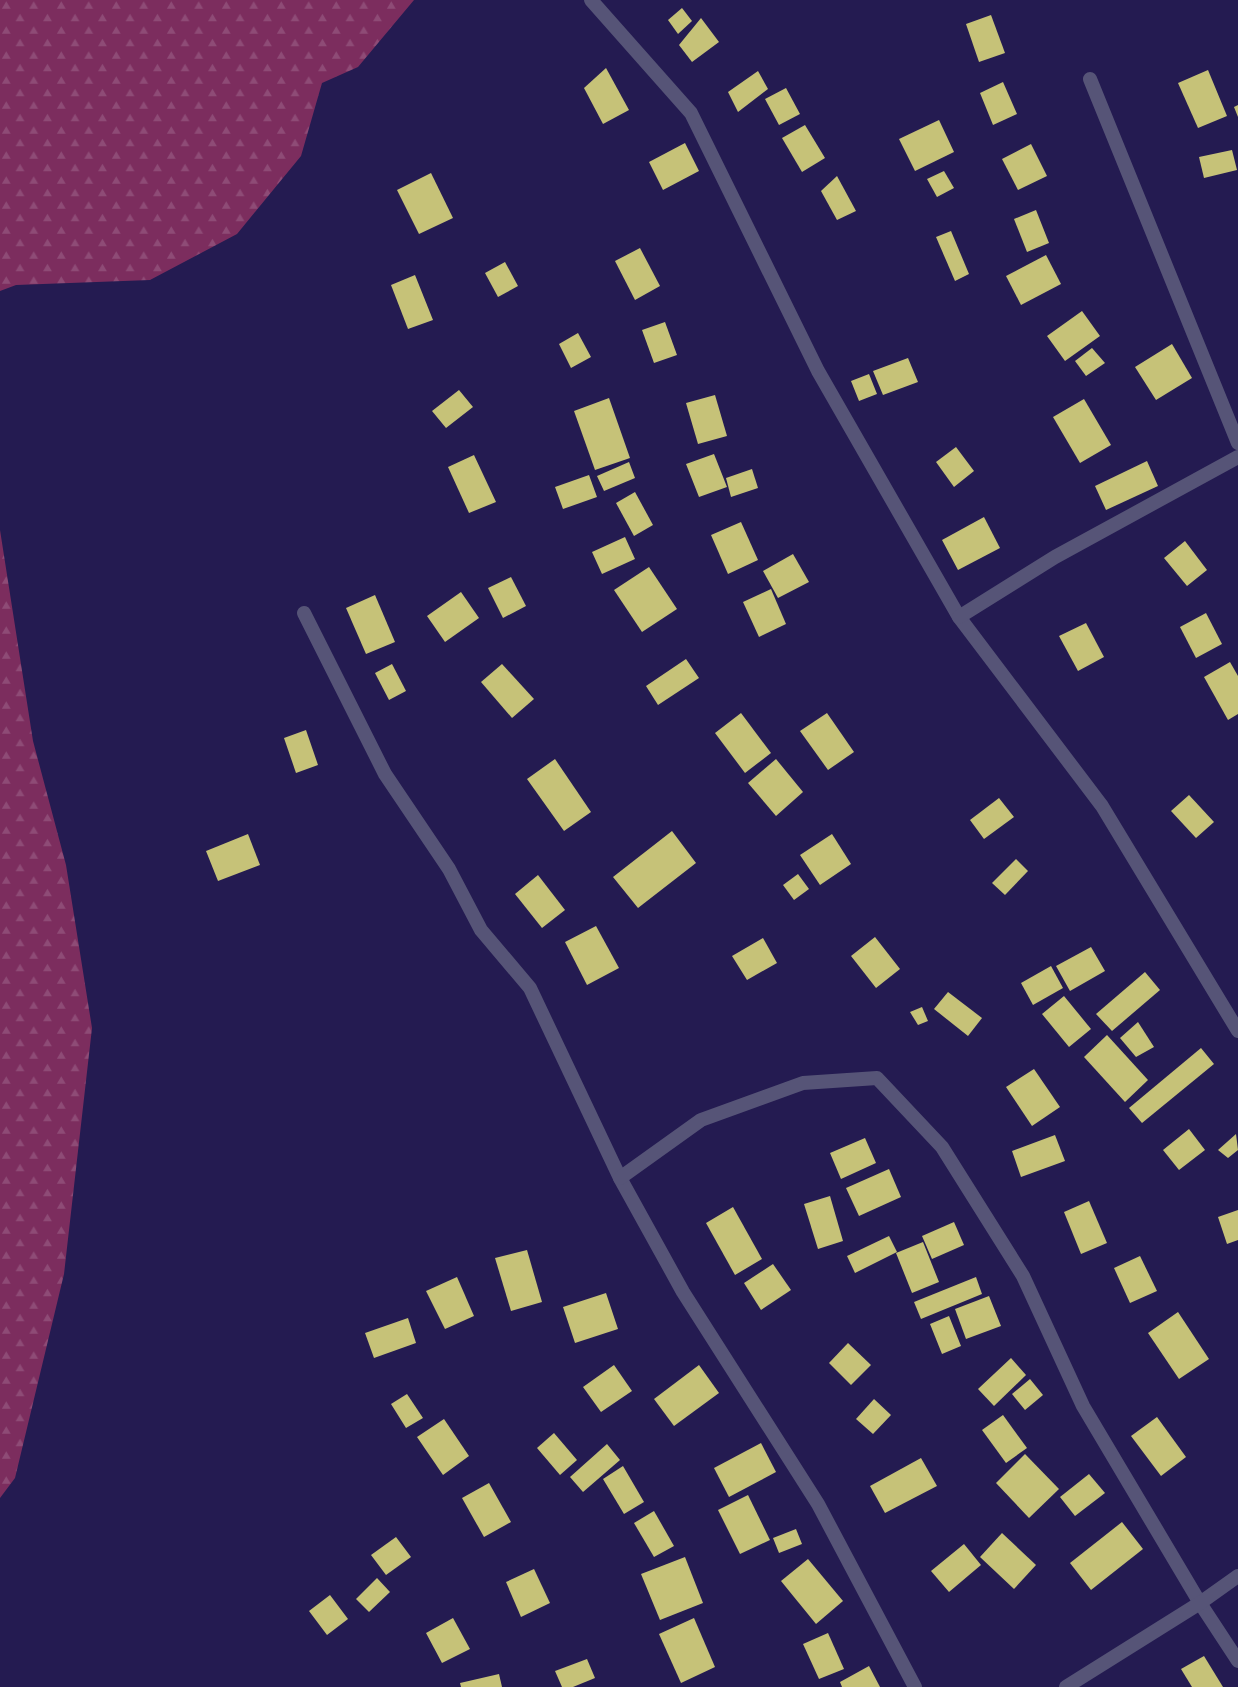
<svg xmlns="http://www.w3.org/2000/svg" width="1238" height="1687" font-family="Karla,sans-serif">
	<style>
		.forest { fill: url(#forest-firs) }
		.building { fill: #c6c278 }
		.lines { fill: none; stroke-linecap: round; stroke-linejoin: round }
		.minor { stroke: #565477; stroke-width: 14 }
		.tertiary { stroke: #565477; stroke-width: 14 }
	</style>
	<defs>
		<pattern id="forest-firs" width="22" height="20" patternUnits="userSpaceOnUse" patternTransform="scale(1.25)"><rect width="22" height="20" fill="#7c2d5e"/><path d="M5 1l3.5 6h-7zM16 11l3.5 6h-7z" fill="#8e4b76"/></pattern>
	</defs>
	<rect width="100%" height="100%" fill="#241b51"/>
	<g class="forest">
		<path d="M0 0H414L358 67 322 83 301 156 237 234 150 280 16 285 0 291Z"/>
		<path d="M0 530 33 741 66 865 92 1028 64 1274 15 1478 0 1498Z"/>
	</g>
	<g class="building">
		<path d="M682 8 692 21 678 34 668 20Z"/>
		<path d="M991 15 1005 53 979 62 966 24Z"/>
		<path d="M701 18 719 42 692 62 679 45Z"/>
		<path d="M606 68 629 110 603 124 584 88Z"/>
		<path d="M1208 70 1227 116 1198 128 1178 83Z"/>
		<path d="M758 71 768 89 738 112 728 92Z"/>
		<path d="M1003 82 1017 114 993 125 980 93Z"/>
		<path d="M786 88 800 114 779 125 765 99Z"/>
		<path d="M1238 105V117L1234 107Z"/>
		<path d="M939 120 954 152 915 171 899 139Z"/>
		<path d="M805 125 825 158 802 172 782 138Z"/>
		<path d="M685 143 699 171 663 190 649 162Z"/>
		<path d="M1031 144 1047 176 1018 190 1002 159Z"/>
		<path d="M1232 150 1237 170 1204 178 1199 157Z"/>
		<path d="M944 171 954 188 937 197 927 179Z"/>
		<path d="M431 173 453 218 419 234 397 190Z"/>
		<path d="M837 176 856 211 837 220 821 191Z"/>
		<path d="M1036 210 1049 243 1027 252 1014 219Z"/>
		<path d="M951 231 969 274 955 281 936 237Z"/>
		<path d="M640 248 660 286 635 300 615 261Z"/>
		<path d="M1046 255 1061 284 1021 305 1006 276Z"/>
		<path d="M505 262 518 286 498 297 485 273Z"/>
		<path d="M415 275 433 320 408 329 391 285Z"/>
		<path d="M1082 311 1100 336 1065 361 1047 336Z"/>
		<path d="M665 322 677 355 654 363 642 330Z"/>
		<path d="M578 333 591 357 571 368 559 344Z"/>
		<path d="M1172 344 1192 378 1156 400 1135 367Z"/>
		<path d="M1092 348 1105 363 1086 376 1075 361Z"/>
		<path d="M908 358 918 382 883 395 873 371Z"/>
		<path d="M869 374 877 394 859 401 851 381Z"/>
		<path d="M459 390 473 407 446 428 432 411Z"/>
		<path d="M715 395 727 436 698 444 686 403Z"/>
		<path d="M609 398 630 458 595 470 574 411Z"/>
		<path d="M1084 399 1111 445 1080 463 1053 417Z"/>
		<path d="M956 447 974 471 954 487 936 462Z"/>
		<path d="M714 454 727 487 699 497 686 464Z"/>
		<path d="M474 455 496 502 469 513 448 467Z"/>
		<path d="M1147 461 1158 486 1106 510 1095 486Z"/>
		<path d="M629 462 635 478 604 491 597 476Z"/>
		<path d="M752 469 758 488 731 497 726 478Z"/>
		<path d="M589 475 597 497 563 509 555 487Z"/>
		<path d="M635 492 653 525 634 536 616 503Z"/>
		<path d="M984 517 1000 548 958 570 942 540Z"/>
		<path d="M741 522 758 560 728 574 711 535Z"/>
		<path d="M625 537 635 559 602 574 592 552Z"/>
		<path d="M1185 541 1207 570 1187 586 1164 558Z"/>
		<path d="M793 554 809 582 778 598 763 571Z"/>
		<path d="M649 567 677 609 642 632 614 590Z"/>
		<path d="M511 577 526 606 503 618 488 588Z"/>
		<path d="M771 589 786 624 759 637 743 602Z"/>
		<path d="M461 592 479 618 445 642 427 616Z"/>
		<path d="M375 595 395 642 366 654 346 608Z"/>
		<path d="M1206 613 1222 644 1196 658 1180 627Z"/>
		<path d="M1086 623 1104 657 1078 671 1059 636Z"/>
		<path d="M686 659 699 678 658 705 646 686Z"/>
		<path d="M1230 662 1238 676V714L1228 720 1204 677Z"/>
		<path d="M392 664 406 691 389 700 375 673Z"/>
		<path d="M502 664 534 699 512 718 481 682Z"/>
		<path d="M741 713 771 753 745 773 715 733Z"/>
		<path d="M827 713 854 752 828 770 800 731Z"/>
		<path d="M306 730 318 765 296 773 284 738Z"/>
		<path d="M555 759 591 812 564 831 527 779Z"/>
		<path d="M776 759 803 792 776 816 748 783Z"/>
		<path d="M1189 795 1214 822 1196 838 1171 811Z"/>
		<path d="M999 798 1014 817 984 839 970 820Z"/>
		<path d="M672 831 696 863 638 908 613 877Z"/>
		<path d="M248 834 260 865 218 881 206 851Z"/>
		<path d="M832 834 851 864 820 885 800 855Z"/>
		<path d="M1016 859 1028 871 1005 895 992 883Z"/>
		<path d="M798 874 809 889 794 900 783 885Z"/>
		<path d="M538 875 565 910 542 928 515 894Z"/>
		<path d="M596 926 619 968 587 985 565 942Z"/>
		<path d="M875 937 900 969 876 988 851 956Z"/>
		<path d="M763 938 777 963 747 980 732 956Z"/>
		<path d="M1091 947 1105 971 1070 991 1056 966Z"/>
		<path d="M1051 966 1063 988 1033 1005 1021 983Z"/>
		<path d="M1145 972 1160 990 1112 1031 1096 1014Z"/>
		<path d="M948 992 982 1018 968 1036 934 1009Z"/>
		<path d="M1064 996 1091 1029 1069 1047 1042 1014Z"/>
		<path d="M922 1007 928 1021 918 1025 910 1012Z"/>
		<path d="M1138 1022 1154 1047 1136 1057 1120 1038Z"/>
		<path d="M1107 1035 1148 1080 1125 1102 1084 1057Z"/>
		<path d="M1201 1048 1214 1064 1142 1123 1129 1108Z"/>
		<path d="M1034 1069 1060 1107 1032 1126 1006 1087Z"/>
		<path d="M1189 1129 1205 1150 1179 1170 1163 1150Z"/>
		<path d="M1236 1134 1238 1150 1228 1158 1218 1150Z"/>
		<path d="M1055 1135 1065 1161 1021 1177 1012 1151Z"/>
		<path d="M865 1138 876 1163 841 1179 830 1153Z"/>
		<path d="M889 1169 901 1197 859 1216 846 1188Z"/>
		<path d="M830 1196 843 1241 818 1249 804 1204Z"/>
		<path d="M1089 1201 1107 1243 1081 1254 1064 1212Z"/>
		<path d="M733 1207 762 1259 735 1275 706 1223Z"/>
		<path d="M1238 1210V1240L1227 1244 1218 1217Z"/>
		<path d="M954 1222 964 1245 932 1259 922 1236Z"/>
		<path d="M889 1236 897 1252 855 1273 847 1256Z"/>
		<path d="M923 1242 939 1282 912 1293 896 1253Z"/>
		<path d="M527 1250 542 1302 511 1311 495 1258Z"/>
		<path d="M1140 1256 1157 1291 1130 1303 1114 1268Z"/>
		<path d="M773 1264 791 1290 761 1310 744 1283Z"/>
		<path d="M457 1277 474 1316 445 1329 426 1291Z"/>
		<path d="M976 1277 982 1294 921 1319 914 1302Z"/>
		<path d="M606 1293 618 1329 575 1343 563 1307Z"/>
		<path d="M989 1296 1001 1326 966 1339 955 1309Z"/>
		<path d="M1178 1312 1209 1359 1179 1379 1148 1333Z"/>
		<path d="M949 1316 961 1346 942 1354 930 1324Z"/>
		<path d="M408 1318 416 1343 374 1358 365 1333Z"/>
		<path d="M848 1343 871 1365 851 1385 829 1363Z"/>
		<path d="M1011 1358 1026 1375 994 1406 978 1389Z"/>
		<path d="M614 1365 632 1391 601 1412 583 1387Z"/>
		<path d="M699 1365 719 1393 674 1426 654 1399Z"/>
		<path d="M1030 1379 1043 1395 1025 1410 1012 1394Z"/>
		<path d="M407 1394 423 1418 406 1428 391 1404Z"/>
		<path d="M874 1399 891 1415 873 1434 856 1419Z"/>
		<path d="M1003 1415 1027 1448 1006 1463 982 1430Z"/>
		<path d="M1157 1417 1186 1457 1161 1476 1131 1436Z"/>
		<path d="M444 1419 469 1456 443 1475 417 1437Z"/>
		<path d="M554 1433 577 1460 560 1475 537 1448Z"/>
		<path d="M761 1443 776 1472 729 1497 714 1468Z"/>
		<path d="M607 1444 620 1460 583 1492 570 1477Z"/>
		<path d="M1025 1454 1059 1489 1029 1518 996 1483Z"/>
		<path d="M921 1458 937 1486 885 1513 870 1486Z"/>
		<path d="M623 1466 644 1502 624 1514 603 1479Z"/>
		<path d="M1089 1474 1105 1493 1075 1516 1060 1497Z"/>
		<path d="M489 1483 511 1522 484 1537 462 1498Z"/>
		<path d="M748 1495 770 1540 740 1554 718 1510Z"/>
		<path d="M654 1511 674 1546 654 1557 634 1523Z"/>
		<path d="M1122 1522 1143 1549 1091 1590 1070 1563Z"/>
		<path d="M796 1529 802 1544 779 1553 773 1538Z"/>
		<path d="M1002 1533 1036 1565 1014 1589 980 1557Z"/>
		<path d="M396 1537 411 1557 386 1575 371 1555Z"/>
		<path d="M964 1544 981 1565 949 1592 931 1571Z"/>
		<path d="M685 1557 703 1603 660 1620 641 1574Z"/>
		<path d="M808 1559 843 1601 816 1624 781 1581Z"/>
		<path d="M534 1569 550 1603 521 1617 506 1582Z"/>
		<path d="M377 1578 390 1592 369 1612 356 1599Z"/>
		<path d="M330 1595 348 1619 327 1635 309 1611Z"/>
		<path d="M453 1618 470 1649 442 1663 426 1633Z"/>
		<path d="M694 1618 715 1667 681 1683 659 1634Z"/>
		<path d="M828 1633 844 1669 819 1679 803 1644Z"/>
		<path d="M1204 1656 1223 1687H1192L1181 1669Z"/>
		<path d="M587 1659 595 1678 573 1687H562L555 1671Z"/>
		<path d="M869 1666 880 1687H842L840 1682Z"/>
		<path d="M499 1674 502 1687H461L460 1683Z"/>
	</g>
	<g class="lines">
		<g class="minor">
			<path d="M591 0 691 113 818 371 959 617 1102 806 1238 1031"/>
			<path d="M1090 79 1238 443"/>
			<path d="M304 613 385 774 449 869 481 930 530 988 620 1178 683 1292 818 1504 915 1687"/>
			<path d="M959 617 1055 557 1238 457"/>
			<path d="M620 1178 701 1120 803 1083 877 1078 942 1147 1023 1276 1083 1406 1200 1603 1238 1661"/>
		</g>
		<path class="tertiary" d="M1066 1687 1200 1603 1238 1576"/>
	</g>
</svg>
